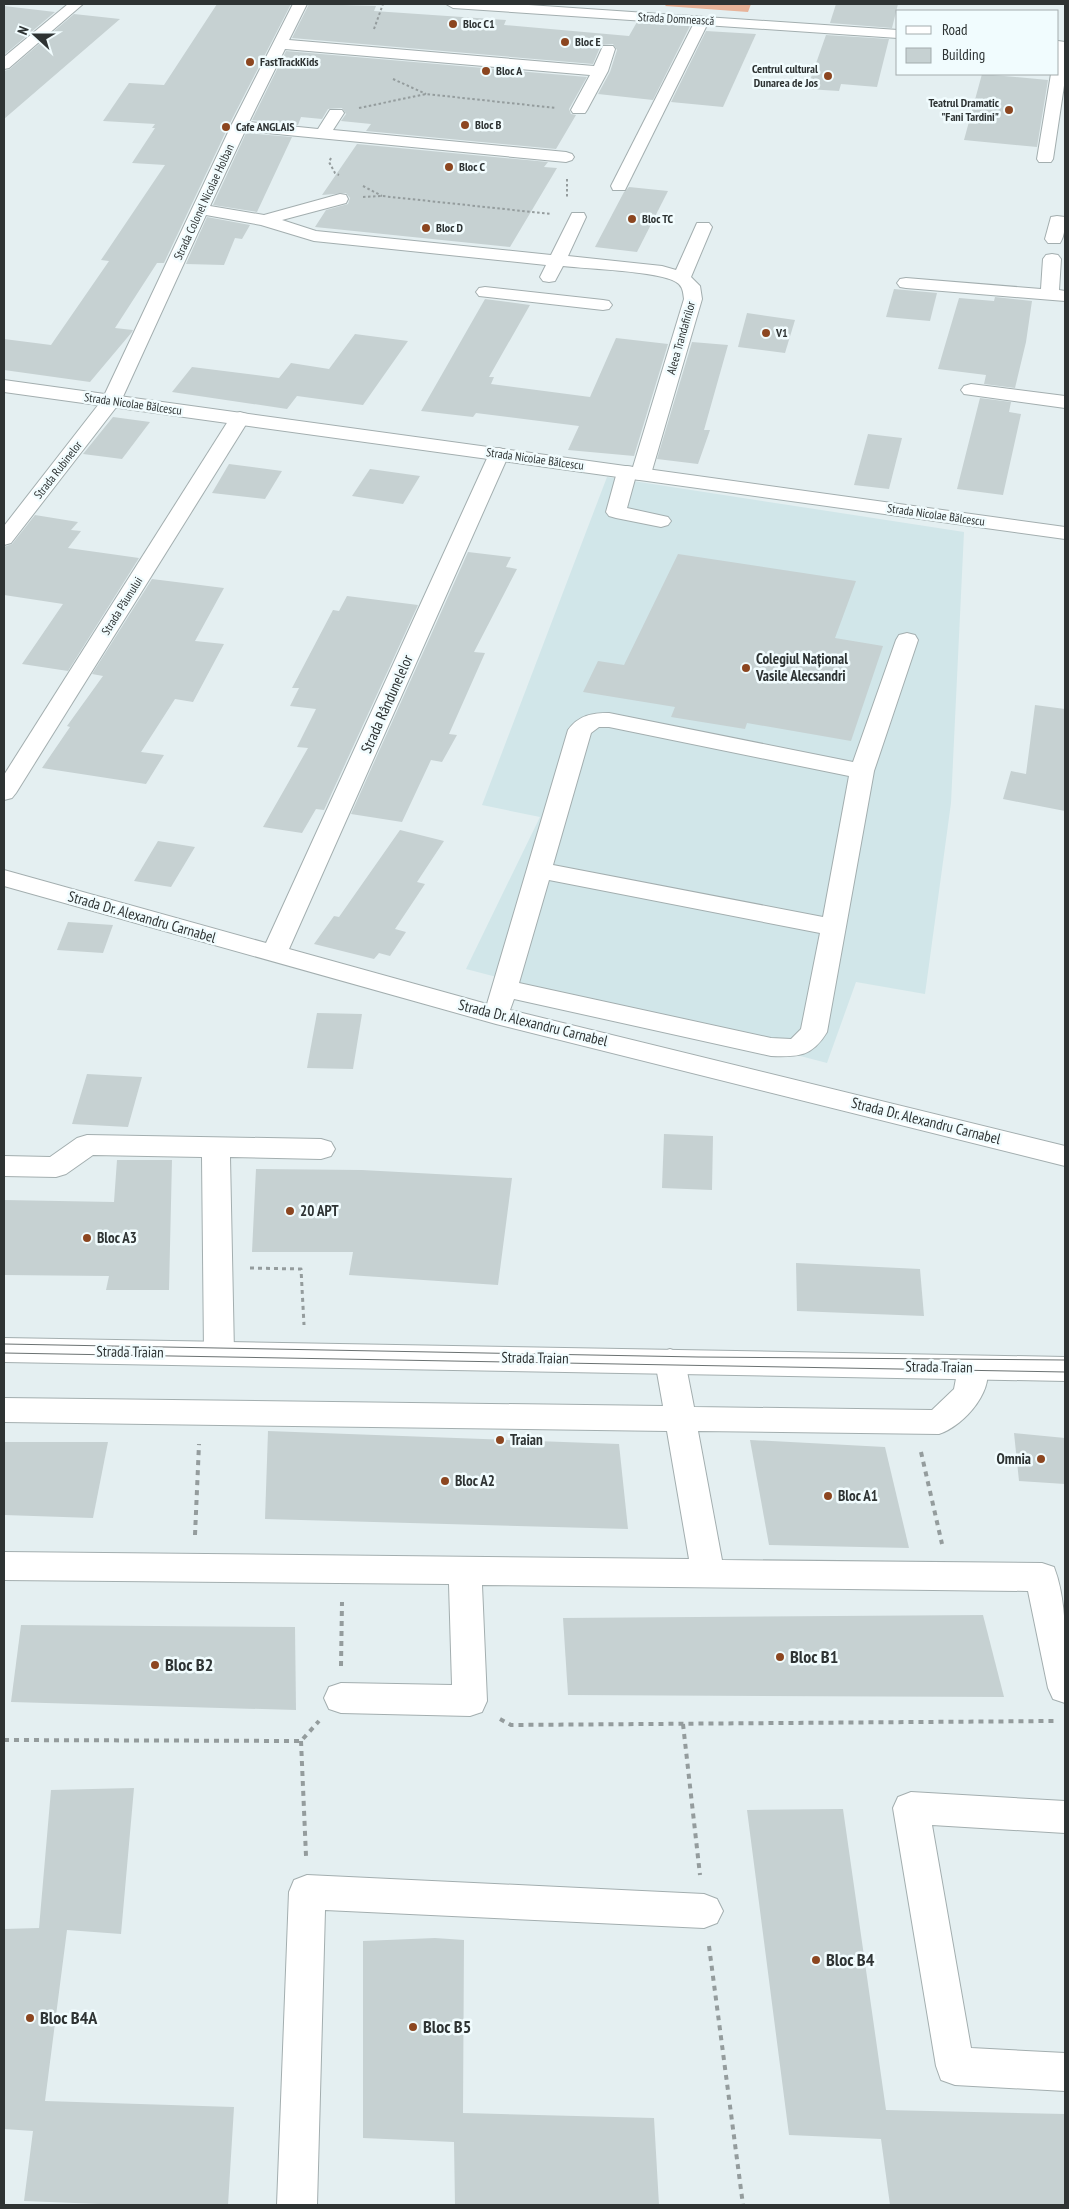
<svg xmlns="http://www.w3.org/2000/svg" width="1069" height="2209" font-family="'PT Sans Narrow',sans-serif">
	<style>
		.built { fill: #d1e6e9 }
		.green { fill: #e8b399 }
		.building { fill: #c6d1d2 }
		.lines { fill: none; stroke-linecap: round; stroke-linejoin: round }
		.minor-casing { stroke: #a3aeaf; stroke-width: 2 }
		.major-casing { stroke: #a3aeaf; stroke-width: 2 }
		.path-far2 { stroke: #949c9d; stroke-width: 2; stroke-dasharray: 2.5 2.5; stroke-linecap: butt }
		.path-far1 { stroke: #949c9d; stroke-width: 3; stroke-dasharray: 4 4; stroke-linecap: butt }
		.path { stroke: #949c9d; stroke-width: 4; stroke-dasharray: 5 5; stroke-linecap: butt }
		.minor { fill: #fff; fill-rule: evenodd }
		.major { fill: #fff; fill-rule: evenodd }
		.tram { stroke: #6a7171; stroke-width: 1 }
		.poi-dot { fill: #8c4620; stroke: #f1fcfe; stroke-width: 2 }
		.labels { text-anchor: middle; stroke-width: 5; stroke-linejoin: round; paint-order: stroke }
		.far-street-label { font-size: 12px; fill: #2e3333; stroke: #f1fcfe }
		.far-poi-label { font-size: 12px; font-weight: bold; fill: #2e3333; stroke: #f1fcfe; text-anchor: start }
		.poi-label { font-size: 15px; font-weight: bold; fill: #2e3333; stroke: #f1fcfe; text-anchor: start }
		.street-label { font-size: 15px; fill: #2e3333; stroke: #f1fcfe }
		.near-poi-label { font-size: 18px; font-weight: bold; fill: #2e3333; stroke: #f1fcfe; text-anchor: start }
	</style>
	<rect width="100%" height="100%" fill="#e4eff1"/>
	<path class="built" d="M607 477 964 532 951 803 925 994 856 982 827 1063 466 969 540 817 482 805Z"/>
	<path class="green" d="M667 4H751L748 12 665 6Z"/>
	<g class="building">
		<path d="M217 4 259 5 291 4 229 125 164 263H157L115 328 133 330 132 332 90 382 4 370V339L51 345 109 261 101 260 165 165 132 163 155 128H152L155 124 103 121 129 83 164 85Z"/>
		<path d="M309 4 376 6 374 11 506 20 504 25 629 36 637 22 690 26 653 100 598 94 610 72 617 50 613 44 601 45 593 64 292 38Z"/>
		<path d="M836 4H898L892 28 830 23Z"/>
		<path d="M4 6 55 12 4 55Z"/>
		<path d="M74 14 120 19 4 119V71L10 69Z"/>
		<path d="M706 31 756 34 723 107 671 102Z"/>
		<path d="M826 35 889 39 877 87 841 84 839 91 807 89Z"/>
		<path d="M286 51 587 77 569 109 571 114 576 115 556 149 366 131 371 124 341 121 346 114 342 108 328 109 322 119 301 117 298 125 252 120Z"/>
		<path d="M982 74 1048 80 1037 147 964 140Z"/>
		<path d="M246 133 292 137 257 212 213 205Z"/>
		<path d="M357 144 548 162 544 167 557 168 510 247 315 227 326 210 348 204 350 198 346 193 322 195Z"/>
		<path d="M629 187 668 191 637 252 595 247 624 192Z"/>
		<path d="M207 217 250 225 242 239 235 238 224 265 186 264Z"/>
		<path d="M894 289 937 293 930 321 886 317Z"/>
		<path d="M995 297 1032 301 1026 342 1015 388 984 384 986 375 938 369 959 298 994 301Z"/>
		<path d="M485 299 530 305 489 377H494L491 384 590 397 616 338 668 344 634 456 568 450 579 426 476 413 473 417 421 411Z"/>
		<path d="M747 313 795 320 785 353 738 347Z"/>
		<path d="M355 334 408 341 363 405 297 396 287 409 172 392 192 367 279 378 291 363 329 369Z"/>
		<path d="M692 342 728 345 704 430H710L698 464 657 459Z"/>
		<path d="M980 398 1011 402 1009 412 1021 414 1003 495 957 489Z"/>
		<path d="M113 417 150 422 122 459 83 454Z"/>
		<path d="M868 434 902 438 889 489 854 485Z"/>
		<path d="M229 464 282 471 265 499 212 493Z"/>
		<path d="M370 469 420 476 403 504 352 496Z"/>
		<path d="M35 515 78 522 71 530 81 531 68 548 139 558 68 671 22 664 63 604 4 595V547L12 544Z"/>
		<path d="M468 552 511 557 506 567 517 569 474 652 485 653 449 734 457 735 442 762 431 760 402 822 351 814Z"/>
		<path d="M678 554 856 581 835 638 883 646 851 741 747 723 745 729 671 717 675 707 583 692 598 661 624 665Z"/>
		<path d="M152 579 224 588 195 641 224 644 193 702 175 699 141 752 164 755 146 784 42 768 70 727 67 726 103 676 92 674Z"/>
		<path d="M347 596 418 605 324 810 316 809 302 833 263 827 308 748 297 747 316 709 290 706 299 688H292L333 610 339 611Z"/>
		<path d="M1035 705 1065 709V811L1003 799 1011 771 1026 774Z"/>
		<path d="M400 830 444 841 417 882 425 884 395 929 406 932 390 956 379 953 374 959 314 944 334 916 339 917Z"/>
		<path d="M158 841 195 847 171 887 134 881Z"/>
		<path d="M68 922 113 925 103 953 57 950Z"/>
		<path d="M317 1013 362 1014 353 1069 307 1068Z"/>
		<path d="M87 1074 142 1077 128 1127 72 1124Z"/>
		<path d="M664 1134 713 1136 712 1190 662 1188Z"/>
		<path d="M117 1160H172L169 1290H106L109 1276 4 1275V1200L114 1202Z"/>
		<path d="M256 1169 362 1170 512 1178 498 1285 349 1275 353 1252H252Z"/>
		<path d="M796 1263 920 1269 924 1316 797 1311Z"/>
		<path d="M268 1431 619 1444 628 1529 265 1519Z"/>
		<path d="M1014 1433 1065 1438V1484L1019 1481Z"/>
		<path d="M750 1440 885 1447 909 1548 769 1545Z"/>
		<path d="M4 1442H108L93 1518 4 1515Z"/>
		<path d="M983 1615 1004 1697 568 1695 563 1618Z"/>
		<path d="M21 1625 295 1627 296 1710 11 1702Z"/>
		<path d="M134 1788 121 1934 67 1930 45 2101 234 2107 228 2205H125L24 2201 33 2131 4 2129V1929L39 1928 51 1790Z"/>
		<path d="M843 1809 886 2110 1065 2114V2205H890L881 2139 789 2135 747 1810Z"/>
		<path d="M435 1938 464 1940 463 2113 654 2118 659 2205H455L454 2142 363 2138V1941Z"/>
	</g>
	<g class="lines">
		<defs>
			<g id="minor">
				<path d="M293 4H307L289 40 594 66 603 46H613L615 49 608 71 587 110 585 113H573L571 110 590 75 285 49 249 122 318 129 330 110H342L344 113 333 130 566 152 572 154 574 157 572 160 566 162 245 131 210 206 264 215 340 194 346 195 348 199 346 203 282 220 316 231 551 255 572 213H584L586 217 568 256 662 266 676 270 697 223H709L712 227 691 277 700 286 702 299 651 474 648 478 641 480 635 479 627 508 668 517 671 521 668 525 661 527 616 518 609 516 606 512 617 472 620 468 627 466 633 467 684 299C683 292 683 286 676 282 659 271 587 269 563 266L555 281 549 282 543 281 540 277 546 265 314 241 261 225 206 215 121 401 11 543 4 545V526L102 400 231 126Z"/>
				<path d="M702 17 707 18 709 21 627 186 625 190H613L611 186 695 21 697 18Z"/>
				<path d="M1058 41 1065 42V79L1053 159 1051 162H1039L1037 159 1051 74H1058Z"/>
				<path d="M1057 216 1065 217C1065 225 1065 235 1060 243H1048L1045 239 1051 217Z"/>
				<path d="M1052 254 1058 255 1061 259 1059 290 1065 291V301L906 288 900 287 897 283 900 279 906 278 1041 289 1043 259 1046 255Z"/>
				<path d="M485 287 603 300 609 301 612 305 609 309 603 310 479 296 476 292 479 288Z"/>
				<path d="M971 384 1065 396V408L964 394 961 390 964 386Z"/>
				<path d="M240 412 247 414 250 418 16 793 12 798 4 800V775L230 418 233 414Z"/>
				<path d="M499 448 506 450 509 454 289 949 487 1004 568 730C579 715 592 713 609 713L853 762 896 640 899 635 907 633 915 635 918 640 874 771 827 1032C812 1057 798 1057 771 1056L514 999 510 1010 1065 1146V1166L496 1024 4 886V870L266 943 489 454 492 450ZM599 727H609L849 776 823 917 553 865 591 733ZM549 880 820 933 801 1029 791 1039 771 1038 519 983Z"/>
				<path d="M87 1135 321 1139 331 1142 335 1149 331 1156 321 1159 230 1157 234 1353 230 1361 219 1365 208 1361 204 1353 202 1157 93 1155 66 1174 56 1177 4 1176V1156L50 1157 77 1138Z"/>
				<path d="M670 1349 681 1353 685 1361 694 1407 932 1410 954 1389 958 1368 962 1360 973 1356 984 1360C999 1387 964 1426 939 1434L698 1431 722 1560 1042 1563 1054 1567C1069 1605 1065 1661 1065 1703L1053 1699 1048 1688 1028 1591 482 1585 487 1701 482 1712 470 1716 341 1713 329 1709 324 1698 329 1687 341 1683 452 1685 449 1584 4 1580V1552L689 1559 667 1431 4 1422V1398L663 1406 655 1361 659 1353Z"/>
				<path d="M911 1792 1065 1801V1833L932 1825 971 2048 1065 2053V2091L955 2085 941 2080 936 2066 893 1808 898 1797Z"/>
				<path d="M307 1875 704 1894 717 1899 723 1911 717 1923 704 1928 325 1910 317 2205H277L289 1892 294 1880Z"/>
			</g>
			<g id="major">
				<path d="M68 4H83L9 68 4 69V57Z"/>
				<path d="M446 4H514L898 30V38L453 8Z"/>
				<path d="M4 380 1065 527V539L4 392Z"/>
				<path d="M4 1338 1065 1357V1381L4 1362Z"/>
			</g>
		</defs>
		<use href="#minor" class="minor-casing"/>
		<use href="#major" class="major-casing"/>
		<g class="path-far2">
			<path d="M374 29 383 4"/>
			<path d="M393 79 426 94"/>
			<path d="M359 108 426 94 556 108"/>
			<path d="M331 158 329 162 335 173 339 175"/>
			<path d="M567 179V198"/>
			<path d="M363 186 382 196"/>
			<path d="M363 197 382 196 551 214"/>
		</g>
		<path class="path-far1" d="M250 1268 301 1269 304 1325"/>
		<g class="path">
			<path d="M921 1452 942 1544"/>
			<path d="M195 1535 199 1444"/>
			<path d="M341 1666 342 1602"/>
			<path d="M500 1719 511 1725 1055 1721"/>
			<path d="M683 1724 700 1875"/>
			<path d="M4 1740 301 1741 319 1721"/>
			<path d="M301 1741 306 1856"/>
			<path d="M709 1946 743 2205"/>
		</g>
		<use href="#minor" class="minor"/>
		<use href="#major" class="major"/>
		<g class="tram">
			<path d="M4 1344 698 1357 1065 1360"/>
			<path d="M4 1353 1065 1372"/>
		</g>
	</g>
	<g class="poi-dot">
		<circle cx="453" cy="24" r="5"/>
		<circle cx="565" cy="42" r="5"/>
		<circle cx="250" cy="62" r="5"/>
		<circle cx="486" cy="71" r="5"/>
		<circle cx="828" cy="76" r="5"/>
		<circle cx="1009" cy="110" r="5"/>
		<circle cx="465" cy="125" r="5"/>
		<circle cx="226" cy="127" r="5"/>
		<circle cx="449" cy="167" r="5"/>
		<circle cx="632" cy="219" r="5"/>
		<circle cx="426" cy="228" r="5"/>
		<circle cx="766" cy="333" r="5"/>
		<circle cx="746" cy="668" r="5"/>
		<circle cx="290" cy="1211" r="5"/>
		<circle cx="87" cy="1238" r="5"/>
		<circle cx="500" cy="1440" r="5"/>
		<circle cx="1041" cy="1459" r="5"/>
		<circle cx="445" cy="1481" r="5"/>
		<circle cx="828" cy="1496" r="5"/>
		<circle cx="780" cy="1657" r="5"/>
		<circle cx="155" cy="1665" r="5"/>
		<circle cx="816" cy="1960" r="5"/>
		<circle cx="30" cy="2018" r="5"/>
		<circle cx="413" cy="2027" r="5"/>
	</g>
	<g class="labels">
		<g class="far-street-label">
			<text transform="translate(676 19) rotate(3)" y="4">Strada Domnească</text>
			<text transform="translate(204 202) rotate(-65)" y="4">Strada Colonel Nicolae Holban</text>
			<text transform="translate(681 338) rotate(-74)" y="4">Aleea Trandafirilor</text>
			<text transform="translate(133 404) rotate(8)" y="4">Strada Nicolae Bălcescu</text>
			<text transform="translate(535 459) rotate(8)" y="4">Strada Nicolae Bălcescu</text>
			<text transform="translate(58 470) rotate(-52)" y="4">Strada Rubinelor</text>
			<text transform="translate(936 515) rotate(8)" y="4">Strada Nicolae Bălcescu</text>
			<text transform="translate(122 606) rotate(-58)" y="4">Strada Păunului</text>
		</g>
		<g class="far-poi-label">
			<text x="463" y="28">Bloc C1</text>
			<text x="575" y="46">Bloc E</text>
			<text x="260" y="66">FastTrackKids</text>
			<text x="818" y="73" text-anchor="end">Centrul cultural<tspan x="818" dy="14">Dunarea de Jos</tspan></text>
			<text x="496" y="75">Bloc A</text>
			<text x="999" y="107" text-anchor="end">Teatrul Dramatic<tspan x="999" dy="14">"Fani Tardini"</tspan></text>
			<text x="475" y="129">Bloc B</text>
			<text x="236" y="131">Cafe ANGLAIS</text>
			<text x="459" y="171">Bloc C</text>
			<text x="642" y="223">Bloc TC</text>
			<text x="436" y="232">Bloc D</text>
			<text x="776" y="337">V1</text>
		</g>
		<g class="poi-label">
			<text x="756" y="664">Colegiul Național<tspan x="756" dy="17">Vasile Alecsandri</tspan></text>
			<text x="300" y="1216">20 APT</text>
			<text x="97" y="1243">Bloc A3</text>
			<text x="510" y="1445">Traian</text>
			<text x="1031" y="1464" text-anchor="end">Omnia</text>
			<text x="455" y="1486">Bloc A2</text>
			<text x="838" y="1501">Bloc A1</text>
		</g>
		<g class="street-label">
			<text transform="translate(387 704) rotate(-66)" y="5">Strada Rândunelelor</text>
			<text transform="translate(142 917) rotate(16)" y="5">Strada Dr. Alexandru Carnabel</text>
			<text transform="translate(533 1023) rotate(14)" y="5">Strada Dr. Alexandru Carnabel</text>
			<text transform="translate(926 1121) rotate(14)" y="5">Strada Dr. Alexandru Carnabel</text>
			<text transform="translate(130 1352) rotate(1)" y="5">Strada Traian</text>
			<text transform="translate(535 1358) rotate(1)" y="5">Strada Traian</text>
			<text transform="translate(939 1367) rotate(1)" y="5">Strada Traian</text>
		</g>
		<g class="near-poi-label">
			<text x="790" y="1663">Bloc B1</text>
			<text x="165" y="1671">Bloc B2</text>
			<text x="826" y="1966">Bloc B4</text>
			<text x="40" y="2024">Bloc B4A</text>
			<text x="423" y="2033">Bloc B5</text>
		</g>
	</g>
	<rect width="1069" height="2209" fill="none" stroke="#2e3333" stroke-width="10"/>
	<rect x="896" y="10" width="162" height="65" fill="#f1fcfe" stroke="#a3acad"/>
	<rect x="906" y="26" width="25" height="8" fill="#ffffff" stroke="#a3acad"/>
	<text x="942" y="35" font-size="15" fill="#2e3333">Road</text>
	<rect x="906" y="48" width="25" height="15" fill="#c6d1d2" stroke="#a3acad"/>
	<text x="942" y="60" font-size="15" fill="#2e3333">Building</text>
	<g transform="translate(35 35) rotate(291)" stroke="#f1fcfe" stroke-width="4" paint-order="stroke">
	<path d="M0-4L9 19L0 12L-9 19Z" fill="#2e3333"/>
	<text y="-8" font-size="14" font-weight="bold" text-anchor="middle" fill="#2e3333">N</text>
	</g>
</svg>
